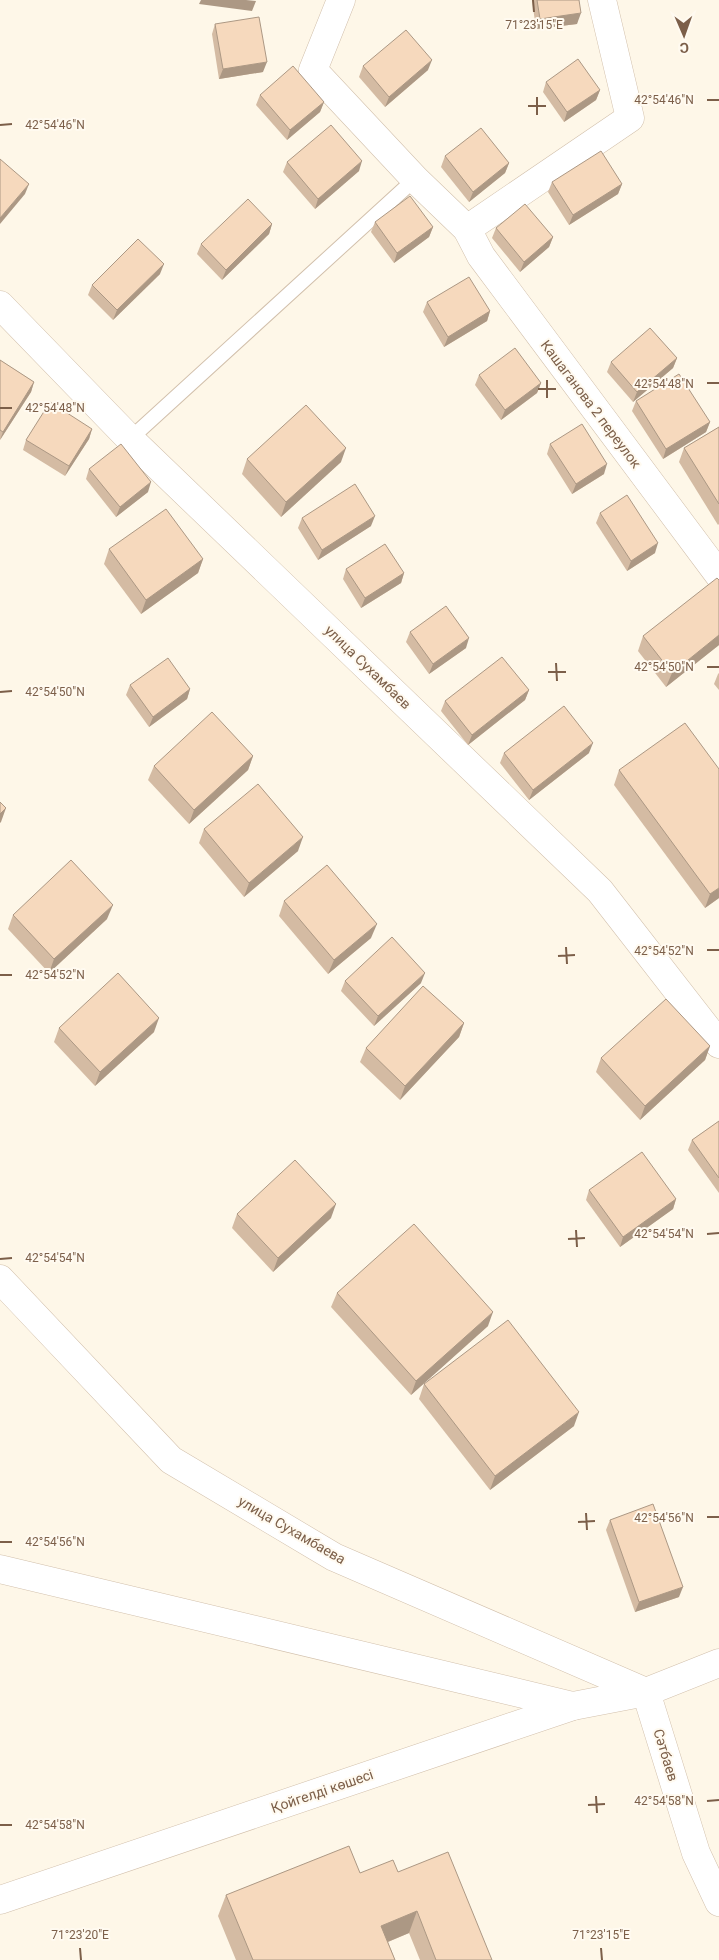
<svg xmlns="http://www.w3.org/2000/svg" width="719" height="1960" font-family="Roboto,sans-serif">
	<style>
		.lines { fill: none; stroke-linecap: round; stroke-linejoin: round }
		.service-casing { stroke: #d2c0ac; stroke-width: 16 }
		.minor-casing { stroke: #d2c0ac; stroke-width: 29 }
		.tertiary-casing { stroke: #d2c0ac; stroke-width: 29 }
		.service { stroke: #fff; stroke-width: 14 }
		.minor { stroke: #fff; stroke-width: 28 }
		.tertiary { stroke: #fff; stroke-width: 28 }
		.wall { fill: #d4bba3 }
		.shaded-wall { fill: #ac9884 }
		.building { fill: #f6d9bd; stroke: #ac9884 }
		.ticks { fill: none; stroke: #7c5f49; stroke-width: 2 }
		.labels { text-anchor: middle; stroke-width: 4; stroke-linejoin: round; paint-order: stroke }
		.street-label { font-size: 14px; fill: #7c5f49; stroke: #fffaf0 }
		.ticks-label { font-size: 12px; text-anchor: middle; fill: #7c5f49; stroke: #fffaf0; stroke-width: 4; stroke-linejoin: round; paint-order: stroke }
	</style>
	<rect width="100%" height="100%" fill="#fef7e8"/>
	<g class="lines">
		<defs>
			<path id="service" d="M130 439 415 179"/>
			<g id="minor">
				<path d="M341 0 313 70 415 179 467 229 481 256 719 575"/>
				<path d="M467 229 630 118 602 0"/>
				<path d="M0 305 130 439 600 891 719 1044"/>
				<path d="M0 1279 171 1460 334 1557 646 1692"/>
				<path d="M0 1569 573 1706"/>
				<path d="M0 1900 573 1706 646 1692"/>
			</g>
			<path id="tertiary" d="M719 1663 646 1692 696 1853 719 1902"/>
		</defs>
		<use href="#service" class="service-casing"/>
		<use href="#minor" class="minor-casing"/>
		<use href="#tertiary" class="tertiary-casing"/>
		<use href="#service" class="service"/>
		<use href="#minor" class="minor"/>
		<use href="#tertiary" class="tertiary"/>
	</g>
	<g class="wall">
		<path d="M532 0H579L577 24 536 29Z"/>
		<path d="M215 24 263 72 219 79 212 34Z"/>
		<path d="M363 66 428 70 385 107 359 77Z"/>
		<path d="M546 82 600 90 596 100 564 122 543 92Z"/>
		<path d="M260 95 324 102 320 112 287 140 256 105Z"/>
		<path d="M445 156 509 163 505 173 469 202 441 167Z"/>
		<path d="M287 162 359 171 315 209 283 172Z"/>
		<path d="M552 182 622 184 618 194 569 225 548 192Z"/>
		<path d="M375 222 433 227 429 237 394 263 371 232Z"/>
		<path d="M272 224 269 234 222 280 197 254 201 244Z"/>
		<path d="M496 228 553 237 549 247 520 272 492 238Z"/>
		<path d="M160 274 113 320 88 295 92 285Z"/>
		<path d="M427 302 490 311 487 321 444 347 423 312Z"/>
		<path d="M677 358 673 368 633 402 607 372 611 362Z"/>
		<path d="M0 360 34 382 31 392 0 440Z"/>
		<path d="M479 375 541 383 537 393 501 420 475 385Z"/>
		<path d="M636 401 710 422 706 432 663 459 632 411Z"/>
		<path d="M719 427V524L718 525 679 462 684 448Z"/>
		<path d="M92 429 89 439 65 476 23 450 26 440Z"/>
		<path d="M550 444 604 474 572 494 547 454Z"/>
		<path d="M247 459 341 462 281 517 242 474Z"/>
		<path d="M89 469 148 492 116 517 86 479Z"/>
		<path d="M600 513 655 553 627 571 596 523Z"/>
		<path d="M302 518 371 526 318 560 298 528Z"/>
		<path d="M109 549 203 559 198 573 141 614 104 564Z"/>
		<path d="M346 569 404 573 401 583 361 608 343 579Z"/>
		<path d="M719 580V645L666 687 638 651 643 636Z"/>
		<path d="M410 632 466 648 429 674 406 642Z"/>
		<path d="M719 673V690L714 684 718 674Z"/>
		<path d="M130 685 190 689 187 699 149 727 126 695Z"/>
		<path d="M529 690 525 700 468 745 441 711 445 701Z"/>
		<path d="M504 753H589L529 800 500 763Z"/>
		<path d="M253 756 248 770 189 824 148 780 154 766Z"/>
		<path d="M719 769V898L705 908 614 785 619 770Z"/>
		<path d="M204 829 298 851 244 897 199 843Z"/>
		<path d="M284 901 371 938 328 974 279 916Z"/>
		<path d="M13 915 107 919 49 973 8 929Z"/>
		<path d="M345 981 421 983 374 1026 341 991Z"/>
		<path d="M464 1023 459 1037 400 1100 360 1062 366 1048Z"/>
		<path d="M59 1028 154 1032 95 1086 54 1042Z"/>
		<path d="M710 1046 705 1060 640 1120 596 1072 601 1058Z"/>
		<path d="M719 1121V1193L688 1150 692 1140Z"/>
		<path d="M589 1190 676 1199 673 1209 620 1247 586 1200Z"/>
		<path d="M237 1214 331 1218 273 1272 232 1228Z"/>
		<path d="M337 1293 488 1326 411 1395 331 1307Z"/>
		<path d="M424 1384 574 1426 490 1490 419 1399Z"/>
		<path d="M610 1520 679 1597 635 1612 606 1530Z"/>
		<path d="M398 1872 492 1960H420L409 1933 388 1942 395 1960H236L218 1916 226 1895 360 1873Z"/>
	</g>
	<g class="shaded-wall">
		<path d="M201 0H246L256 1 252 11 199 4Z"/>
		<path d="M581 13 577 24 536 29 540 19Z"/>
		<path d="M432 60 428 70 385 107 389 97Z"/>
		<path d="M267 62 263 72 219 79 223 69Z"/>
		<path d="M600 90 596 100 564 122 567 112Z"/>
		<path d="M324 102 320 112 287 140 290 130Z"/>
		<path d="M362 161 359 171 315 209 318 199Z"/>
		<path d="M509 163 505 173 469 202 473 192Z"/>
		<path d="M29 184 25 194 0 224V218Z"/>
		<path d="M622 184 618 194 569 225 573 215Z"/>
		<path d="M272 224 269 234 222 280 226 270Z"/>
		<path d="M433 227 429 237 394 263 397 253Z"/>
		<path d="M553 237 549 247 520 272 524 262Z"/>
		<path d="M164 264 160 274 113 320 117 310Z"/>
		<path d="M490 311 487 321 444 347 448 337Z"/>
		<path d="M677 358 673 368 633 402 637 392Z"/>
		<path d="M34 382 31 392 0 440 3 432Z"/>
		<path d="M541 383 537 393 501 420 505 410Z"/>
		<path d="M710 422 706 432 663 459 666 449Z"/>
		<path d="M92 429 89 439 65 476 69 466Z"/>
		<path d="M346 448 341 462 281 517 286 502Z"/>
		<path d="M607 464 604 474 572 494 576 484Z"/>
		<path d="M151 482 148 492 116 517 120 507Z"/>
		<path d="M375 516 371 526 318 560 322 550Z"/>
		<path d="M658 543 655 553 627 571 631 561Z"/>
		<path d="M203 559 198 573 141 614 146 600Z"/>
		<path d="M404 573 401 583 361 608 365 598Z"/>
		<path d="M719 635V645L666 687 672 673Z"/>
		<path d="M469 638 466 648 429 674 433 664Z"/>
		<path d="M190 689 187 699 149 727 153 717Z"/>
		<path d="M529 690 525 700 468 745 472 735Z"/>
		<path d="M593 743 589 753 529 800 533 790Z"/>
		<path d="M253 756 248 770 189 824 194 810Z"/>
		<path d="M6 808 1 822 0 823V814Z"/>
		<path d="M303 837 298 851 244 897 249 883Z"/>
		<path d="M719 888V898L705 908 710 894Z"/>
		<path d="M113 905 107 919 49 973 54 959Z"/>
		<path d="M377 924 371 938 328 974 334 960Z"/>
		<path d="M425 973 421 983 374 1026 378 1016Z"/>
		<path d="M159 1018 154 1032 95 1086 100 1072Z"/>
		<path d="M464 1023 459 1037 400 1100 405 1086Z"/>
		<path d="M710 1046 705 1060 640 1120 645 1106Z"/>
		<path d="M676 1199 673 1209 620 1247 623 1237Z"/>
		<path d="M336 1204 331 1218 273 1272 278 1258Z"/>
		<path d="M493 1312 488 1326 411 1395 416 1381Z"/>
		<path d="M579 1412 574 1426 490 1490 495 1476Z"/>
		<path d="M683 1587 679 1597 635 1612 639 1602Z"/>
		<path d="M417 1911 409 1933 373 1948 381 1926Z"/>
	</g>
	<g class="building">
		<path d="M537 0H579L581 13 540 19Z"/>
		<path d="M259 17 267 62 223 69 215 24Z"/>
		<path d="M406 30 432 60 389 97 363 66Z"/>
		<path d="M578 59 600 90 567 112 546 82Z"/>
		<path d="M293 66 324 102 290 130 260 95Z"/>
		<path d="M331 125 362 161 318 199 287 162Z"/>
		<path d="M481 128 509 163 473 192 445 156Z"/>
		<path d="M601 151 622 184 573 215 552 182Z"/>
		<path d="M0 159 29 184 0 218Z"/>
		<path d="M410 196 433 227 397 253 375 222Z"/>
		<path d="M248 199 272 224 226 270 201 244Z"/>
		<path d="M525 204 553 237 524 262 496 228Z"/>
		<path d="M138 239 164 264 117 310 92 285Z"/>
		<path d="M469 277 490 311 448 337 427 302Z"/>
		<path d="M650 328 677 358 637 392 611 362Z"/>
		<path d="M515 348 541 383 505 410 479 375Z"/>
		<path d="M0 360 34 382 3 432 0 430Z"/>
		<path d="M679 374 710 422 666 449 636 401Z"/>
		<path d="M50 402 92 429 69 466 26 440Z"/>
		<path d="M306 405 346 448 286 502 247 459Z"/>
		<path d="M582 424 607 464 576 484 550 444Z"/>
		<path d="M719 427V504L684 448Z"/>
		<path d="M121 444 151 482 120 507 89 469Z"/>
		<path d="M355 484 375 516 322 550 302 518Z"/>
		<path d="M627 495 658 543 631 561 600 513Z"/>
		<path d="M166 509 203 559 146 600 109 549Z"/>
		<path d="M385 544 404 573 365 598 346 569Z"/>
		<path d="M717 578 719 580V635L672 673 643 636Z"/>
		<path d="M446 606 469 638 433 664 410 632Z"/>
		<path d="M502 657 529 690 472 735 445 701Z"/>
		<path d="M168 658 190 689 153 717 130 685Z"/>
		<path d="M564 706 593 743 533 790 504 753Z"/>
		<path d="M212 712 253 756 194 810 154 766Z"/>
		<path d="M685 723 719 769V888L710 894 619 770Z"/>
		<path d="M258 784 303 837 249 883 204 829Z"/>
		<path d="M0 802 6 808 0 814Z"/>
		<path d="M71 860 113 905 54 959 13 915Z"/>
		<path d="M327 865 377 924 334 960 284 901Z"/>
		<path d="M392 937 425 973 378 1016 345 981Z"/>
		<path d="M118 973 159 1018 100 1072 59 1028Z"/>
		<path d="M423 986 464 1023 405 1086 366 1048Z"/>
		<path d="M666 999 710 1046 645 1106 601 1058Z"/>
		<path d="M719 1121V1178L692 1140Z"/>
		<path d="M642 1152 676 1199 623 1237 589 1190Z"/>
		<path d="M295 1160 336 1204 278 1258 237 1214Z"/>
		<path d="M414 1224 493 1312 416 1381 337 1293Z"/>
		<path d="M508 1320 579 1412 495 1476 424 1384Z"/>
		<path d="M653 1504 683 1587 639 1602 610 1520Z"/>
		<path d="M349 1846 360 1873 393 1860 398 1872 448 1852 492 1960H436L417 1911 381 1926 395 1960H253L226 1895Z"/>
	</g>
	<path class="ticks" d="M533 0 534 12M537 97V115M707 100H719M528 106H546M0 125 12 124M547 380V398M707 383H719M538 389H556M0 408H12M556 663 557 681M707 667H719M548 672H566M0 692 12 691M566 947 567 964M707 950H719M558 956 575 955M0 975H12M576 1230 577 1247M707 1234 719 1233M568 1239 585 1238M0 1259 12 1258M586 1513 587 1530M707 1517H719M578 1522 595 1521M0 1542H12M596 1796 597 1813M707 1801 719 1800M588 1805 605 1804M0 1825H12M80 1948 81 1960M601 1948 602 1960"/>
	<g class="labels">
		<g class="street-label">
			<text transform="translate(591 404) rotate(53)" y="5">Кашаганова 2 переулок</text>
			<text transform="translate(368 667) rotate(44)" y="5">улица Сухамбаев</text>
			<text transform="translate(292 1530) rotate(30)" y="5">улица Сухамбаева</text>
			<text transform="translate(666 1755) rotate(73)" y="5">Сәтбаев</text>
			<text transform="translate(322 1791) rotate(-19)" y="5">Қойгелді көшесі</text>
		</g>
	</g>
	<g class="ticks-label">
		<text x="534" y="29">71°23'15"E</text>
		<text x="664" y="104">42°54'46"N</text>
		<text x="55" y="129">42°54'46"N</text>
		<text x="664" y="388">42°54'48"N</text>
		<text x="55" y="412">42°54'48"N</text>
		<text x="664" y="671">42°54'50"N</text>
		<text x="55" y="696">42°54'50"N</text>
		<text x="664" y="955">42°54'52"N</text>
		<text x="55" y="979">42°54'52"N</text>
		<text x="664" y="1238">42°54'54"N</text>
		<text x="55" y="1262">42°54'54"N</text>
		<text x="664" y="1522">42°54'56"N</text>
		<text x="55" y="1546">42°54'56"N</text>
		<text x="664" y="1805">42°54'58"N</text>
		<text x="55" y="1829">42°54'58"N</text>
		<text x="80" y="1939">71°23'20"E</text>
		<text x="601" y="1939">71°23'15"E</text>
	</g>
	<g transform="translate(684 35) rotate(178)" stroke="#fffaf0" stroke-width="4" paint-order="stroke">
	<path d="M0-4L9 19L0 12L-9 19Z" fill="#7c5f49"/>
	<text y="-8" font-size="14" font-weight="bold" text-anchor="middle" fill="#7c5f49">С</text>
	</g>
</svg>
